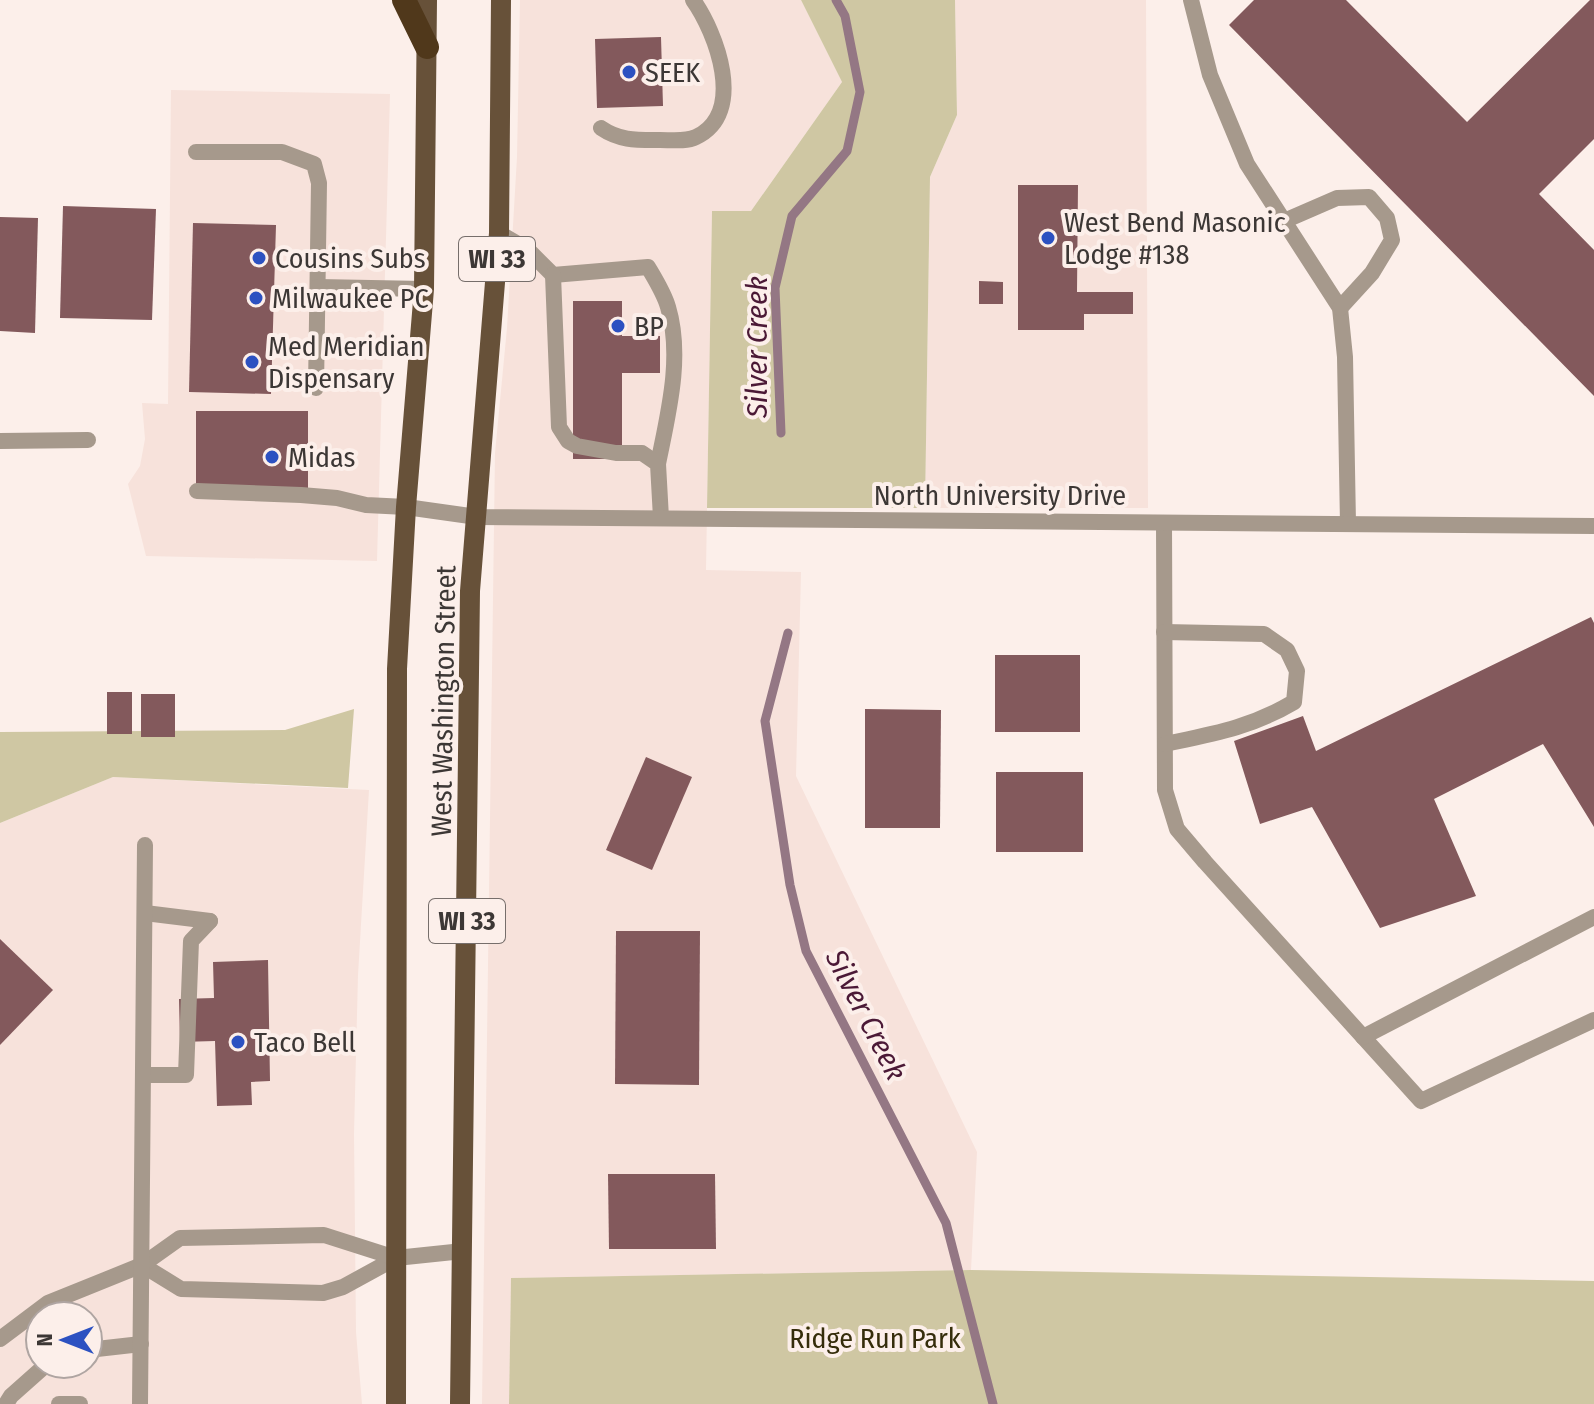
<svg xmlns="http://www.w3.org/2000/svg" width="1594" height="1404" font-family="'Fira Sans Condensed',sans-serif">
	<style>
		.built { fill: #f7e2db; fill-rule: evenodd }
		.green { fill: #cfc7a3 }
		.lines { fill: none; stroke-linecap: round; stroke-linejoin: round }
		.stream { stroke: #947784; stroke-width: 9 }
		.building { fill: #83595c }
		.lane { stroke: #a6998c; stroke-width: 16 }
		.street { stroke: #a6998c; stroke-width: 16 }
		.primary { stroke: #675139; stroke-width: 20 }
		.highway { stroke: #50381b; stroke-width: 24 }
		.poi-dot { fill: #2c51c1; stroke: #fcefea; stroke-width: 3 }
		.labels { text-anchor: middle; stroke-width: 8; stroke-linejoin: round; paint-order: stroke }
		.shield { fill: #fcefea; stroke: #766e6b; stroke-width: 2 }
		.shield-label { font-size: 26px; font-weight: bold; fill: #3c3735 }
		.poi-label { font-size: 28px; fill: #3c3735; stroke: #fcefea; text-anchor: start }
		.street-label { font-size: 28px; fill: #3c3735; stroke: #fcefea }
		.park-label { font-size: 28px; fill: #352d0b; stroke: #fcefea }
		.water-label { font-size: 30px; font-style: italic; fill: #4b1936; stroke: #fcefea }
	</style>
	<rect width="100%" height="100%" fill="#fcefea"/>
	<g class="built">
		<path d="M520 0H801L842 82 751 211H712L706 570 801 572 796 776 977 1152 971 1270 511 1278 509 1404H482L495 453 507 328 517 157Z"/>
		<path d="M955 0H1146L1148 508H925L930 177 957 115Z"/>
		<path d="M171 90 390 94 377 561 146 556 128 484 140 466 145 439 142 403 168 404Z"/>
		<path d="M113 777 369 790 358 975 354 1134 356 1332 362 1404H0V823ZM40 1316H88V1364H40Z"/>
	</g>
	<g class="green">
		<path d="M801 0H955L957 115 930 177 925 508H707L712 211H751L842 82Z"/>
		<path d="M354 709 348 788 113 777 0 823V732L285 730Z"/>
		<path d="M971 1270 1594 1281V1404H509L511 1278Z"/>
	</g>
	<g class="lines">
		<g class="stream">
			<path d="M781 433 775 288 792 216 847 151 860 92 845 16 836 0"/>
			<path d="M788 633 765 721 790 885 806 951 946 1223 993 1404"/>
		</g>
	</g>
	<g class="building">
		<path d="M1254 0H1346L1467 122 1590 0H1594V139L1539 194 1594 250V396L1229 25Z"/>
		<path d="M661 37 663 106 597 108 595 39Z"/>
		<path d="M1018 185H1078L1077 292H1133V314H1084V330H1018Z"/>
		<path d="M63 206 156 209 152 320 60 318Z"/>
		<path d="M0 217 38 218 35 333 0 331Z"/>
		<path d="M193 223 276 225 271 394 189 392Z"/>
		<path d="M979 281 1003 282V304H979Z"/>
		<path d="M573 301H622V336H660V373H622V459H573Z"/>
		<rect x="196" y="411" width="112" height="79"/>
		<path d="M1591 617 1594 623V827L1543 744 1434 799 1476 896 1380 928 1312 807 1260 824 1234 741 1303 716 1316 751Z"/>
		<rect x="995" y="655" width="85" height="77"/>
		<rect x="107" y="692" width="25" height="42"/>
		<rect x="141" y="694" width="34" height="43"/>
		<path d="M865 709 941 710 940 828H865Z"/>
		<path d="M646 757 692 777 652 870 606 850Z"/>
		<rect x="996" y="772" width="87" height="80"/>
		<path d="M616 931H700L699 1085 615 1084Z"/>
		<path d="M0 939 53 990 0 1045Z"/>
		<path d="M268 960 270 1081 251 1082 252 1105 217 1106 215 1041 180 1042 179 999 214 998 213 962Z"/>
		<path d="M608 1174H715L716 1249H609Z"/>
	</g>
	<g class="lines">
		<g class="lane">
			<path d="M1191 0 1210 75 1247 164 1340 308 1345 357 1348 524"/>
			<path d="M601 128C620 141 637 140 660 140 671 140 686 142 696 137 747 113 716 32 693 0"/>
			<path d="M196 152H282L314 164 319 183 316 388"/>
			<path d="M1284 221 1337 198 1369 197 1387 218 1392 240 1372 273 1340 308"/>
			<path d="M499 233 528 250 553 275 648 267C655 279 664 293 668 307 683 357 668 414 658 464"/>
			<path d="M553 275 559 427 568 441 577 446 616 453H642L658 464 661 518"/>
			<path d="M318 287 424 289"/>
			<path d="M197 491 301 495 337 498 366 505 406 507"/>
			<path d="M1164 523 1165 790 1177 829 1205 862 1421 1101 1594 1020"/>
			<path d="M1164 632 1264 634 1287 650 1297 671 1294 702C1250 728 1213 734 1165 744"/>
			<path d="M145 913 210 921"/>
			<path d="M1363 1037 1594 917"/>
			<path d="M143 1075H186L191 941 210 921"/>
			<path d="M142 1265 181 1289 323 1293 343 1287 396 1258 463 1251"/>
			<path d="M0 1339 48 1303 142 1265 180 1238 324 1235 396 1258"/>
			<path d="M88 1350 141 1344"/>
			<path d="M6 1404 11 1396 47 1364"/>
			<path d="M59 1404H80"/>
			<path d="M140 1404 145 845"/>
		</g>
		<g class="street">
			<path d="M0 441 88 440"/>
			<path d="M406 507 477 517 1594 526"/>
		</g>
		<g class="primary">
			<path d="M396 1404 397 669 406 507 424 289 427 0"/>
			<path d="M460 1404 470 591 499 233 501 0"/>
		</g>
		<path class="highway" d="M404 0 427 47"/>
	</g>
	<g class="poi-dot">
		<circle cx="629" cy="72" r="8"/>
		<circle cx="1048" cy="238" r="8"/>
		<circle cx="259" cy="258" r="8"/>
		<circle cx="256" cy="298" r="8"/>
		<circle cx="618" cy="326" r="8"/>
		<circle cx="252" cy="362" r="8"/>
		<circle cx="272" cy="457" r="8"/>
		<circle cx="238" cy="1042" r="8"/>
	</g>
	<g class="labels">
		<g class="shield">
			<rect x="459" y="237" width="76" height="44" rx="6"/>
			<rect x="429" y="899" width="76" height="44" rx="6"/>
		</g>
		<g class="shield-label">
			<text x="497" y="268">WI 33</text>
			<text x="467" y="930">WI 33</text>
		</g>
		<g class="poi-label">
			<text x="645" y="82">SEEK</text>
			<text x="1064" y="232">West Bend Masonic<tspan x="1064" dy="32">Lodge #138</tspan></text>
			<text x="275" y="268">Cousins Subs</text>
			<text x="272" y="308">Milwaukee PC</text>
			<text x="634" y="336">BP</text>
			<text x="268" y="356">Med Meridian<tspan x="268" dy="32">Dispensary</tspan></text>
			<text x="288" y="467">Midas</text>
			<text x="254" y="1052">Taco Bell</text>
		</g>
		<g class="street-label">
			<text x="1000" y="505">North University Drive</text>
			<text transform="translate(443 701) rotate(-89)" y="10">West Washington Street</text>
		</g>
		<g class="park-label">
			<text x="875" y="1348">Ridge Run Park</text>
		</g>
		<g class="water-label">
			<text transform="translate(757 347) rotate(-90)" y="10">Silver Creek</text>
			<text transform="translate(866 1015) rotate(63)" y="10">Silver Creek</text>
		</g>
	</g>
	<g transform="translate(64 1340) rotate(270)"><circle r="38" fill="#fcefea" stroke="#afa5a2" stroke-width="2"/>
	<path d="M0-6L14 30L0 20L-14 30Z" fill="#2c51c1"/>
	<text y="-12" font-size="22" font-weight="bold" text-anchor="middle" fill="#3c3735">N</text>
	</g>
</svg>
